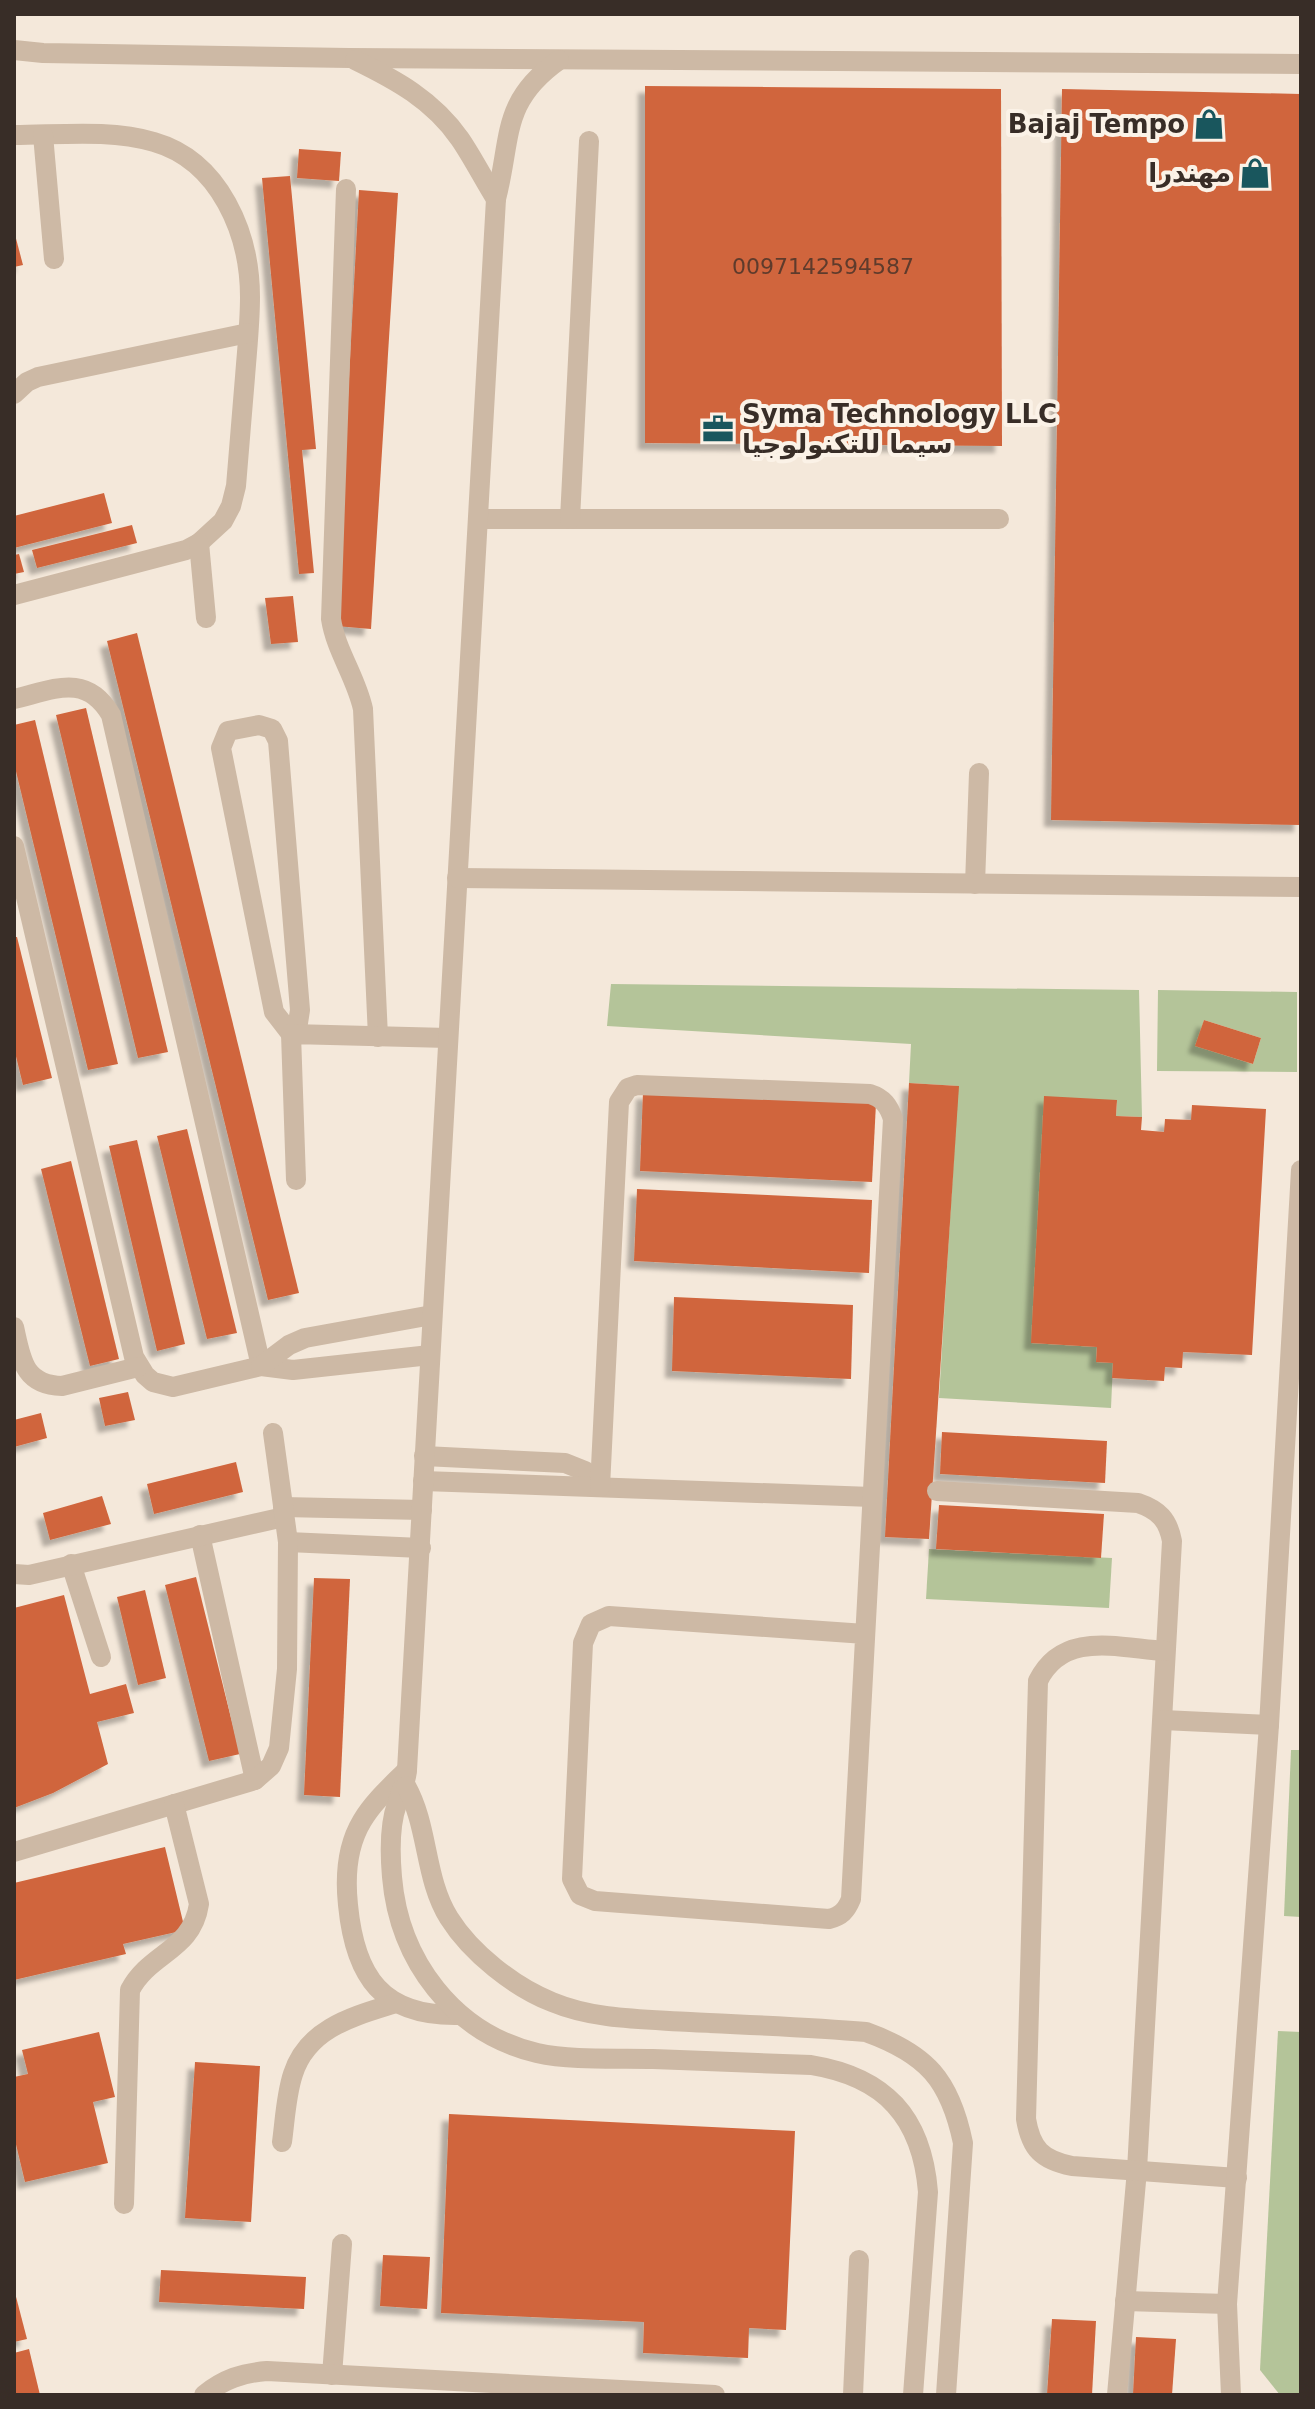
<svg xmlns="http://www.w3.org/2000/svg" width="1315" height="2409" font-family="'DejaVu Sans',Cairo,sans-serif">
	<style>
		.green { fill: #b4c499; fill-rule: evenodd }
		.building { fill: #d0653c; filter: url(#shadow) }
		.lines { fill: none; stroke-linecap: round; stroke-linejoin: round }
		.lane { stroke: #cdb9a5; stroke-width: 20 }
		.street { stroke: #cdb9a5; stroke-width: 20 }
		.labels { text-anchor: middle; stroke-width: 8; stroke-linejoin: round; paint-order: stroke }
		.number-label { font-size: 22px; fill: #5e3b2c }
		.poi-label { font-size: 26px; font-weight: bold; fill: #382d27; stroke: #fbf2e7; text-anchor: end }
	</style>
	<defs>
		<filter id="shadow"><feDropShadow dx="-7" dy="7" stdDeviation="2" flood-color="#0004"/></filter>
	</defs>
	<rect width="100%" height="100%" fill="#f4e8da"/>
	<g class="green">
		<path d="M611 984 1139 990 1142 1117 1116 1116 1117 1101 1031 1343 1097 1347 1096 1362 1113 1363 1111 1408 939 1398 958 1086 909 1083 911 1044 607 1026Z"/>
		<path d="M1158 990 1297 992V1072L1157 1071ZM1204 1020 1261 1038 1253 1064 1196 1046Z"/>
		<path d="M929 1549 1112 1558 1109 1608 926 1599Z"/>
		<path d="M1291 1750H1301V1917L1284 1916Z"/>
		<path d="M1278 2031 1301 2032V2395H1280L1260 2370Z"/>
	</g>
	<g class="building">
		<path d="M645 86 1001 89 1002 446 645 443Z"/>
		<path d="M1062 89 1301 94V825L1051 820Z"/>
		<path d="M299 149 341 152 339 181 297 178Z"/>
		<path d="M290 176 316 449 302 450 314 573 299 574 262 178Z"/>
		<path d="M359 190 398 193 371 629 336 626Z"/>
		<path d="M14 231 23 265 14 267Z"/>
		<path d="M104 493 112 523 14 548V516Z"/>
		<path d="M132 525 137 543 37 568 32 550Z"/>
		<path d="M19 554 24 572 14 574V555Z"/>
		<path d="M293 596 298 642 271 644 265 598Z"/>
		<path d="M137 633 299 1293 268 1300 107 641Z"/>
		<path d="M86 708 168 1052 138 1058 56 715Z"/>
		<path d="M35 720 118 1064 88 1070 14 763V725Z"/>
		<path d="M14 937H17L52 1078 23 1085 14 1048Z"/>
		<path d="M1204 1020 1261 1038 1253 1064 1195 1046Z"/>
		<path d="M909 1083 959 1086 929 1539 885 1537Z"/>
		<path d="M643 1092 876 1103 872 1182 640 1171Z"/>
		<path d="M1044 1096 1117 1100 1116 1116 1142 1117 1141 1130 1164 1132 1165 1119 1191 1120 1192 1105 1266 1109 1252 1355 1183 1352 1182 1368 1165 1367 1164 1381 1112 1378 1113 1363 1096 1362 1097 1347 1031 1343Z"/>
		<path d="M187 1129 237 1333 207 1339 157 1136Z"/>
		<path d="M137 1140 185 1344 157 1351 109 1146Z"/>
		<path d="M71 1161 119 1359 90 1366 41 1169Z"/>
		<path d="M637 1189 872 1200 869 1273 634 1261Z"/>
		<path d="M674 1297 853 1305 851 1379 672 1371Z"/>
		<path d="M128 1392 135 1420 105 1426 99 1398Z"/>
		<path d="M41 1413 47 1438 14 1447V1420Z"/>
		<path d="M942 1432 1107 1441 1105 1483 940 1474Z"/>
		<path d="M236 1462 243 1492 154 1514 147 1484Z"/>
		<path d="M102 1496 111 1524 50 1540 43 1513Z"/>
		<path d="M939 1505 1104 1514 1101 1558 936 1549Z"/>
		<path d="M196 1577 240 1754 209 1761 165 1585Z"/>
		<path d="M314 1578 350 1579 340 1797 304 1795Z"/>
		<path d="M145 1590 166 1678 138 1685 117 1597Z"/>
		<path d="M64 1595 90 1694 126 1684 134 1713 97 1722 108 1764 53 1793 14 1808V1608Z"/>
		<path d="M165 1847 185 1930 123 1944 126 1954 14 1980V1883Z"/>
		<path d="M99 2032 115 2097 93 2102 108 2163 25 2182 14 2136V2077L28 2074 22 2050Z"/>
		<path d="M195 2062 260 2066 251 2222 185 2218Z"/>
		<path d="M449 2114 795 2131 786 2330 749 2328 748 2358 643 2353 644 2322 441 2313Z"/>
		<path d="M383 2255 430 2257 427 2309 380 2306Z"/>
		<path d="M161 2270 306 2277 304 2309 159 2302Z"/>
		<path d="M14 2289 27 2339 14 2342Z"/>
		<path d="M1052 2319 1096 2321 1092 2395H1047Z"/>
		<path d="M1136 2337 1176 2339 1172 2395H1133Z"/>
		<path d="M29 2349 40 2395H14V2353Z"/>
	</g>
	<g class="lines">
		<g class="lane">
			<path d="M14 135C59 135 110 129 154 142 220 161 250 234 250 297 250 324 247 350 245 377 242 413 239 450 236 486L231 506 223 521 199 543 186 550 14 595"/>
			<path d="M43 135 54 259"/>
			<path d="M346 189 331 619C336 651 356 677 363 709L378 1037"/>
			<path d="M14 394 27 382 38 377 248 333"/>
			<path d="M478 519H999"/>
			<path d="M570 519 589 141"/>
			<path d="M199 543 206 618"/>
			<path d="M14 699C53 690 86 672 111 715L261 1366"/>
			<path d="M259 725 272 729 278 741 300 1010 298 1023 291 1034 274 1012 221 748 228 731Z"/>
			<path d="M14 846 134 1357 145 1375 153 1382 173 1387 261 1366 293 1370 430 1355"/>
			<path d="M975 884 979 773"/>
			<path d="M296 1180 291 1034 448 1038"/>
			<path d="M14 1327C21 1358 23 1385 62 1386L138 1367"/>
			<path d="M261 1366 289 1345 305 1338 432 1315"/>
			<path d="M424 1456 565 1463 585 1471 600 1487"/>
			<path d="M423 1481 872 1497"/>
			<path d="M600 1487 619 1102 628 1088 637 1085 870 1094C883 1098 889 1106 893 1119L851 1899C846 1911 841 1916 829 1919L595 1901 580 1895 572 1879 583 1643 591 1624 609 1616 865 1634"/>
			<path d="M937 1491 1138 1503C1159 1510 1168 1520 1172 1541L1137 2170 1117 2395"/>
			<path d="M283 1507 422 1510"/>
			<path d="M200 1535 255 1780"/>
			<path d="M288 1542 421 1548"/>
			<path d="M71 1564 101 1657"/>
			<path d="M14 1574 29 1575 284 1517"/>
			<path d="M1165 1651C1118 1648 1063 1630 1038 1681L1026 2119C1031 2149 1042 2160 1072 2166L1237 2178"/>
			<path d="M1163 1720 1269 1725"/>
			<path d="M407 1770C392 1785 373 1802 362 1821 347 1846 345 1877 348 1905 355 1977 382 2017 460 2015"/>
			<path d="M14 1852 255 1780 271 1766 279 1748 287 1669 288 1542 273 1433"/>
			<path d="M282 2142C285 2120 286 2095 293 2074 308 2027 355 2016 396 2003"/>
			<path d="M124 2204 130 1990C150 1952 192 1951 199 1904L174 1804"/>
			<path d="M1125 2301 1227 2304"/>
			<path d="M332 2375 342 2244"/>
			<path d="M204 2395C224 2379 242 2373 267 2371L715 2395"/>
			<path d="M853 2395 859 2260"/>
			<path d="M1231 2395 1227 2304 1269 1725 1301 1170"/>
		</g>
		<g class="street">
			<path d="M14 50 43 53 349 58 1301 64"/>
			<path d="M355 60C396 80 433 100 460 139 473 158 484 180 496 199"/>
			<path d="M559 60C500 102 512 138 496 199L407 1770C406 1784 401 1791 397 1804 389 1826 390 1854 392 1877 399 1960 453 2033 537 2053 573 2061 615 2058 653 2059 706 2061 758 2063 811 2065 885 2077 922 2117 928 2192L913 2395"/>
			<path d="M457 878 1301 887"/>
			<path d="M406 1786C429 1827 424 1878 449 1918 471 1953 514 1987 552 2002 595 2020 643 2019 690 2022 748 2025 807 2027 866 2032 927 2054 950 2080 963 2143L946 2395"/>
		</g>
	</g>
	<defs>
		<symbol id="shop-bare" viewBox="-9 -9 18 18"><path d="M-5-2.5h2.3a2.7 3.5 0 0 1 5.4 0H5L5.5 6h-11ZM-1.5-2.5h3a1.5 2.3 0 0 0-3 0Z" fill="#19565d" stroke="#fbf2e7" stroke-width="2.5" paint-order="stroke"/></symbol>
		<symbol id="office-bare" viewBox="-9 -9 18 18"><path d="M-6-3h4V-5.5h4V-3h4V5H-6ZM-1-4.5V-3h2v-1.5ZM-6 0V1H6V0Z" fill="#19565d" stroke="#fbf2e7" stroke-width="2.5" paint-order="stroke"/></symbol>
	</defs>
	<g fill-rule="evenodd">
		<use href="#shop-bare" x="1187" y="102" width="44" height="44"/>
		<use href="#shop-bare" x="1233" y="151" width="44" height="44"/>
		<use href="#office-bare" x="696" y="407" width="44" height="44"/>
	</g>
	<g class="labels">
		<g class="number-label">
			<text x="823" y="274">0097142594587</text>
		</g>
		<g class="poi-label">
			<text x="1185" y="133">Bajaj Tempo</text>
			<text x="1231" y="182">مهندرا</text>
			<text x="742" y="423" text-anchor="start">Syma Technology LLC<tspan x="742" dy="30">سيما للتكنولوجيا</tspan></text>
		</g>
	</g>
	<rect width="1315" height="2409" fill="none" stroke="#382d27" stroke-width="32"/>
</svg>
